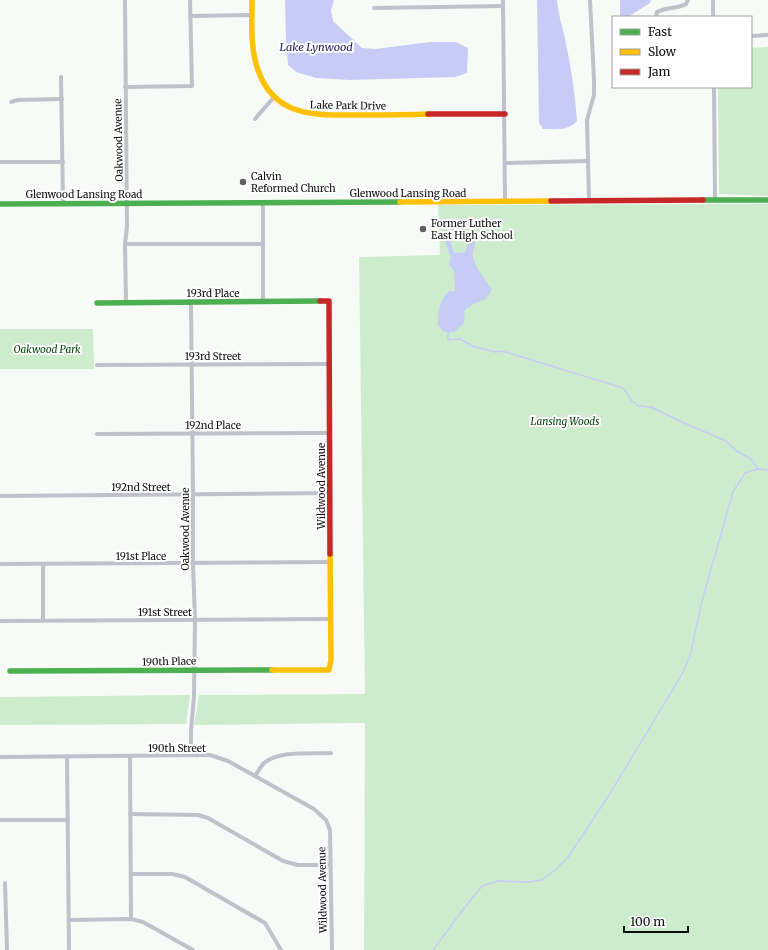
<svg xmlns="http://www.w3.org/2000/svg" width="768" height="950" font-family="Merriweather,serif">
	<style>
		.green { fill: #cdeccd }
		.water { fill: #c6ccf5 }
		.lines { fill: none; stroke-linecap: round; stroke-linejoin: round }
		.stream { stroke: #c6ccf5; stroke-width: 1.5 }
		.street { stroke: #bfc1cb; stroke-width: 4 }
		.fast { stroke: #4caf50; stroke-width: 5.5 }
		.slow { stroke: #ffc107; stroke-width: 5.5 }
		.jam { stroke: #c62828; stroke-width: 5.5 }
		.poi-dot { fill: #5f615f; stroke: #fff; stroke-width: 1.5 }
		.labels { text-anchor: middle; stroke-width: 4; stroke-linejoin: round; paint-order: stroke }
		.street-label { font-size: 10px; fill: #0d0e0d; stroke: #fff }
		.poi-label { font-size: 10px; fill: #0d0e0d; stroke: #fff; text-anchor: start }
		.park-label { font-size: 10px; font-style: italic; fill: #024509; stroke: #fff }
		.water-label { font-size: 11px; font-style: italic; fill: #20186a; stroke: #fff }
	</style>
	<rect width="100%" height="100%" fill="#f8faf8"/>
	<g class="green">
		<path d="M768 47V196L719 194 718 87H751V48Z"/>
		<path d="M768 204V950H364L365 723 194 725 199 695 365 694 359 257 440 255 438 205Z"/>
		<path d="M0 329H93L94 369H0Z"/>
		<path d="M190 695 186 724 0 725V697Z"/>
	</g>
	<g class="water">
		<path d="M285 0H334L331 10 333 21 362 48 375 49 430 42H456L468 48 467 73 455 77 350 80 316 78 296 72 288 65 286 40Z"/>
		<path d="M537 0H557C558 13 562 26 565 39 571 66 575 94 577 121 568 131 556 129 543 129L539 123Z"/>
		<path d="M620 0H651L650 3 631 15 630 17H620Z"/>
		<path d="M448 226 454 231 451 243 454 253 465 252 469 241 474 236C477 246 473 247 473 255 473 265 486 281 492 289L486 299 473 304 465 310 464 323 454 332H444L438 325C438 312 439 300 449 291H455L454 271 449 265 451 258 443 236Z"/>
	</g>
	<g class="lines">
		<g class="stream">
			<path d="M448 332V340L460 339 472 346 495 352 502 351 623 388 632 401 638 406 651 407 682 422 726 441 735 450 751 459 758 469"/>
			<path d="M433 950 462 911 482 886 498 881 529 882 542 880 555 870 569 856 609 795 681 676 690 656 703 597 733 492 745 473 758 469 768 470"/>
		</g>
		<g class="street">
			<path d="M125 0 127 227 125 244 126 303"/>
			<path d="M503 0 505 201"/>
			<path d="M713 0V17"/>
			<path d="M374 8 503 6"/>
			<path d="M190 16 252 15"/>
			<path d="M656 17 657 12C666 7 677 9 686 4L688 0"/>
			<path d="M751 36 768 35"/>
			<path d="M61 77 63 203"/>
			<path d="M125 87 192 86 190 0"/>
			<path d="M714 87 715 201"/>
			<path d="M11 102 18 100 62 99"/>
			<path d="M255 119 274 97"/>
			<path d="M0 162H63"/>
			<path d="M506 163 587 161"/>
			<path d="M589 201 587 120 594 95V80L590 0"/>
			<path d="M263 203V302"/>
			<path d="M125 244H263"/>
			<path d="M191 303 193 494V564L195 619 194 696 191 731V755"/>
			<path d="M97 365 329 364"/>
			<path d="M97 434 329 433"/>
			<path d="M0 496 330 493"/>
			<path d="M0 564 331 562"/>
			<path d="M43 564V620"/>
			<path d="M0 621 331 619"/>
			<path d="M67 756 69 950"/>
			<path d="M130 756 131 919"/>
			<path d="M0 757 210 755 228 761 314 809 326 820 330 830 332 950"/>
			<path d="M255 776C258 772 260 767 264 763 279 750 312 754 331 753"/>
			<path d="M130 814 198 815 208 818 283 861 298 865H330"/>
			<path d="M0 820H68"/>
			<path d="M131 874H172L185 877 265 923 281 950"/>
			<path d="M5 883 7 950"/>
			<path d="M70 920 131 919 143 922 193 950"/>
		</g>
		<g class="fast">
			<path d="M703 200H768"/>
			<path d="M0 204 400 202"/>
			<path d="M97 303 320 301"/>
			<path d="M10 671 272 670"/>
		</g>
		<g class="slow">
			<path d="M252 0C252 23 250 48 258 70 275 119 318 115 361 115 383 115 406 115 428 114"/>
			<path d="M400 202 551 201"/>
			<path d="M272 670H329L331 660 330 554"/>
		</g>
		<g class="jam">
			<path d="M428 114H505"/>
			<path d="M551 201 703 200"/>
			<path d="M320 301H329L330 554"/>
		</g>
	</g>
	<g class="poi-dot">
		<circle cx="243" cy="182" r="4"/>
		<circle cx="423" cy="229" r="4"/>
	</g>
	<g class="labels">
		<g class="street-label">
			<text transform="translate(348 105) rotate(1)" y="4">Lake Park Drive</text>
			<text transform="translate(118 140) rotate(-91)" y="4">Oakwood Avenue</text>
			<text x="408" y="197">Glenwood Lansing Road</text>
			<text x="84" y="198">Glenwood Lansing Road</text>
			<text x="213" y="297">193rd Place</text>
			<text x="213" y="360">193rd Street</text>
			<text x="213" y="429">192nd Place</text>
			<text transform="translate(321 486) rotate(-90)" y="4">Wildwood Avenue</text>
			<text x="141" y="491">192nd Street</text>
			<text transform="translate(185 529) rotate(-90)" y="4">Oakwood Avenue</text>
			<text x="141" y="560">191st Place</text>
			<text x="165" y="616">191st Street</text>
			<text transform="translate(169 661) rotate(-1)" y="4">190th Place</text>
			<text x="177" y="752">190th Street</text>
			<text transform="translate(322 890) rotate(-91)" y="4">Wildwood Avenue</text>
		</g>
		<g class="poi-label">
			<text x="251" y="180">Calvin<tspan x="251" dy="12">Reformed Church</tspan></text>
			<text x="431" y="227">Former Luther<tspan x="431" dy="12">East High School</tspan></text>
		</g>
		<g class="park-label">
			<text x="47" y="353">Oakwood Park</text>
			<text x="565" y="425">Lansing Woods</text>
		</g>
		<g class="water-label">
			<text x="316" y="51">Lake Lynwood</text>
		</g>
	</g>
	<rect x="612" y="16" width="140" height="72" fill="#ffffff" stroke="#9e9f9e"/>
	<rect x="620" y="29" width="20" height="6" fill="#4caf50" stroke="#9e9f9e"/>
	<text x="648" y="36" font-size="12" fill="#0d0e0d">Fast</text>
	<rect x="620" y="49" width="20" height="6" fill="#ffc107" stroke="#9e9f9e"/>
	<text x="648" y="56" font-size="12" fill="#0d0e0d">Slow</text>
	<rect x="620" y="69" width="20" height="6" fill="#c62828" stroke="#9e9f9e"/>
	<text x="648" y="76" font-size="12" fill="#0d0e0d">Jam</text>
	<path d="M624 926v6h64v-6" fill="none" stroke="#0d0e0d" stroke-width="2"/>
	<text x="630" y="926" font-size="12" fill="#0d0e0d" stroke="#ffffff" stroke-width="3" paint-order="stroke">100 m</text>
</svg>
